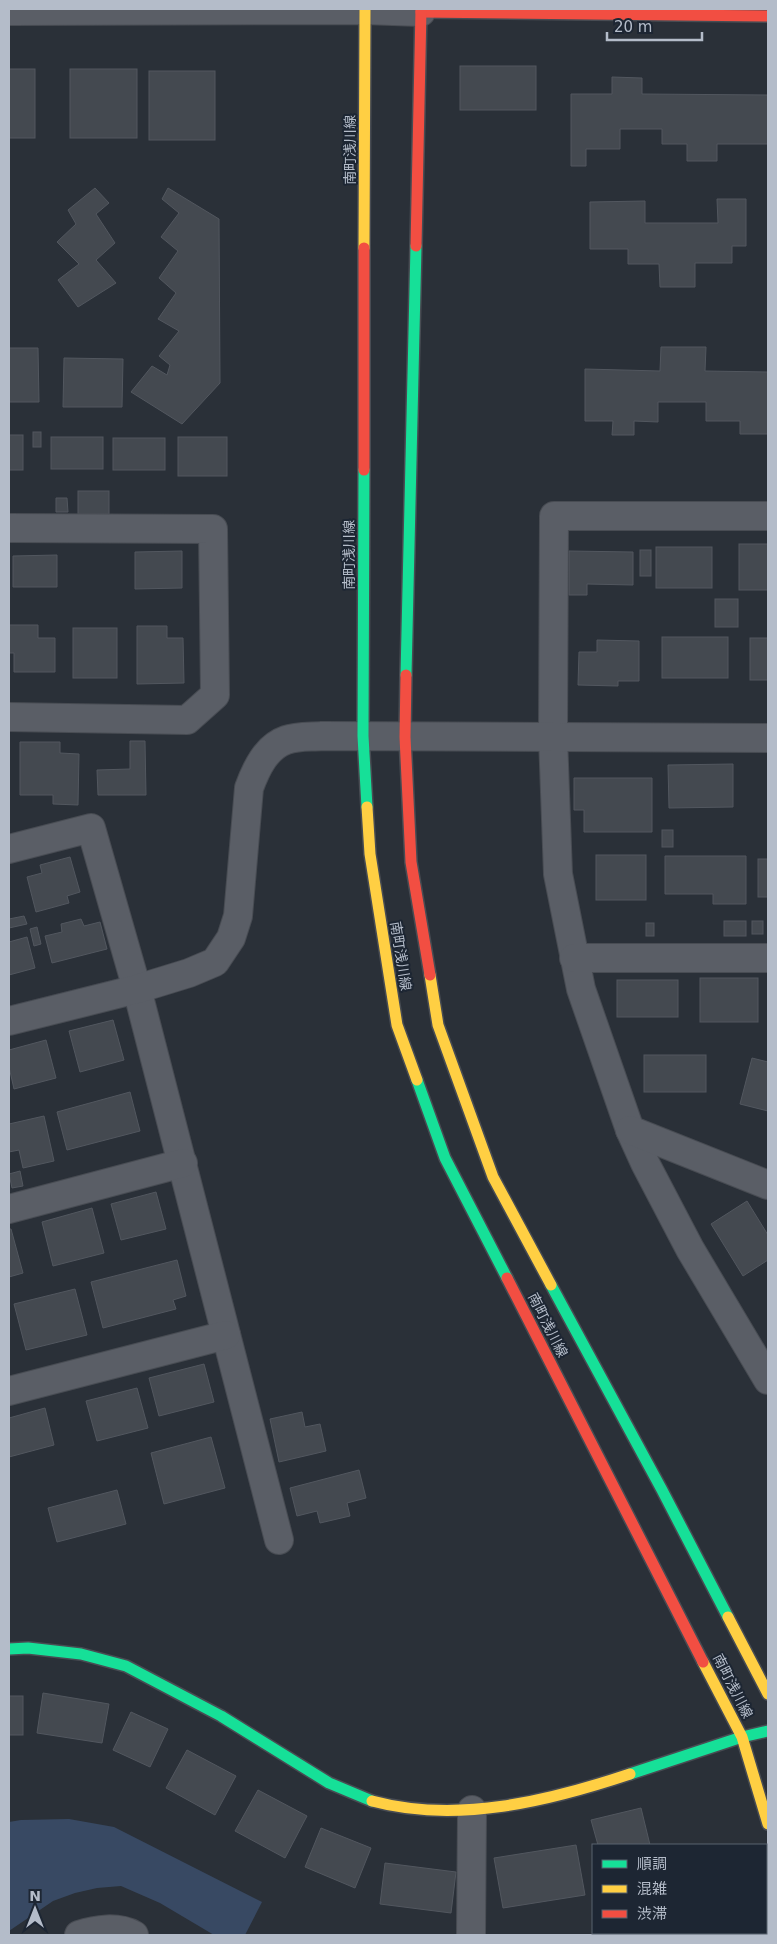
<svg xmlns="http://www.w3.org/2000/svg" width="777" height="1944" font-family="'DejaVu Sans','Noto Sans JP',sans-serif">
	<style>
		.water { fill: #384963 }
		.building { fill: #444950; stroke: #52575f }
		.lines { fill: none; stroke-linecap: round; stroke-linejoin: round }
		.street-casing { stroke: #484c53; stroke-width: 30 }
		.fast-casing { stroke: #484c53; stroke-width: 14 }
		.slow-casing { stroke: #484c53; stroke-width: 14 }
		.jam-casing { stroke: #484c53; stroke-width: 14 }
		.street { stroke: #5a5e66; stroke-width: 28 }
		.fast { stroke: #16e098; stroke-width: 11 }
		.slow { stroke: #ffcf43; stroke-width: 11 }
		.jam { stroke: #f24e42; stroke-width: 11 }
		.labels { text-anchor: middle; stroke-width: 4; stroke-linejoin: round; paint-order: stroke }
		.street-label { font-size: 14px; fill: #b4bcc9; stroke: #1d2633 }
	</style>
	<rect width="100%" height="100%" fill="#2a3038"/>
	<path class="water" d="M69 1819 114 1827 262 1902 245 1935H214L160 1903 121 1886 97 1888 75 1893 53 1901 9 1931V1822L21 1820Z"/>
	<g class="building">
		<rect x="460" y="66" width="76" height="44"/>
		<rect x="9" y="69" width="26" height="69"/>
		<rect x="70" y="69" width="67" height="69"/>
		<rect x="149" y="71" width="66" height="69"/>
		<path d="M612 77 642 78V94L768 95V144H717V161H687V144H662V129H620V149H586V166H571V94H612Z"/>
		<path d="M95 188 109 203 96 214 115 243 96 260 116 283 78 307 58 280 79 264 57 242 76 224 68 210Z"/>
		<path d="M168 188 219 219 220 383 182 424 131 392 152 366 167 375 170 365 159 356 179 331 158 319 176 293 159 278 178 251 161 237 179 213 162 199Z"/>
		<path d="M717 199H746V246H732V263H695V287H660L659 264H628V249H590V202L645 201V223H718Z"/>
		<path d="M661 347H706L705 371 768 372V434H740V421H706V402H658V422L634 421V435H612L613 421H585V369L660 371Z"/>
		<path d="M9 348H38L39 402H9Z"/>
		<path d="M64 358 123 359 122 407H63Z"/>
		<rect x="33" y="432" width="8" height="15"/>
		<rect x="9" y="435" width="14" height="35"/>
		<rect x="51" y="437" width="52" height="32"/>
		<rect x="178" y="437" width="49" height="39"/>
		<rect x="113" y="438" width="52" height="32"/>
		<rect x="78" y="491" width="31" height="23"/>
		<path d="M56 498H67L68 512H56Z"/>
		<rect x="739" y="544" width="29" height="46"/>
		<rect x="656" y="547" width="56" height="41"/>
		<rect x="640" y="550" width="11" height="26"/>
		<path d="M182 551V588L135 589V552Z"/>
		<path d="M569 551 633 552V585L587 584V595H569Z"/>
		<path d="M57 555V587H13V556Z"/>
		<rect x="715" y="599" width="23" height="28"/>
		<path d="M9 625H38V638H55V672H14V653H9Z"/>
		<path d="M137 626H167V638H183L184 683 137 684Z"/>
		<rect x="73" y="628" width="44" height="50"/>
		<rect x="662" y="637" width="66" height="41"/>
		<rect x="750" y="638" width="18" height="42"/>
		<path d="M597 640 639 641V681H618V686L578 685 579 652H597Z"/>
		<path d="M130 741H145L146 795H98L97 770 130 769Z"/>
		<path d="M20 742H60V753L79 754 78 805 53 804V795H20Z"/>
		<path d="M733 764V807L669 808 668 765Z"/>
		<path d="M574 778H652V832H584V810H574Z"/>
		<rect x="662" y="830" width="11" height="17"/>
		<rect x="596" y="855" width="50" height="45"/>
		<path d="M665 856H746V904H713V894H665Z"/>
		<path d="M70 857 80 892 67 896 69 903 36 912 27 877 42 873 40 865Z"/>
		<rect x="758" y="859" width="10" height="38"/>
		<path d="M24 916 27 924 9 928V919Z"/>
		<path d="M81 919 84 926 100 922 107 949 52 963 45 936 62 932 61 924Z"/>
		<rect x="724" y="921" width="22" height="15"/>
		<rect x="752" y="921" width="11" height="13"/>
		<rect x="646" y="923" width="8" height="13"/>
		<path d="M37 927 41 944 34 946 30 929Z"/>
		<path d="M27 937 35 968 9 975V942Z"/>
		<rect x="700" y="978" width="58" height="44"/>
		<rect x="617" y="980" width="61" height="37"/>
		<path d="M113 1020 124 1060 80 1072 69 1031Z"/>
		<path d="M46 1040 56 1078 14 1089 9 1067V1050Z"/>
		<rect x="644" y="1055" width="62" height="37"/>
		<path d="M752 1058 768 1062V1111L740 1104Z"/>
		<path d="M130 1092 140 1131 67 1150 57 1112Z"/>
		<path d="M44 1116 54 1161 23 1168 19 1150 9 1152V1124Z"/>
		<path d="M20 1171 23 1186 12 1188 9 1174Z"/>
		<path d="M156 1192 166 1229 121 1240 111 1204Z"/>
		<path d="M747 1201 768 1235V1260L743 1276 711 1224Z"/>
		<path d="M92 1208 104 1253 53 1266 42 1222Z"/>
		<path d="M9 1229H11L23 1273 9 1277Z"/>
		<path d="M177 1260 186 1296 173 1300 176 1309 103 1328 91 1282Z"/>
		<path d="M75 1289 87 1335 26 1350 14 1304Z"/>
		<path d="M204 1364 214 1402 159 1416 149 1378Z"/>
		<path d="M137 1388 148 1428 97 1441 86 1401Z"/>
		<path d="M45 1408 54 1445 9 1457V1418Z"/>
		<path d="M302 1412 305 1427 320 1424 326 1451 279 1462 270 1419Z"/>
		<path d="M211 1437 225 1488 164 1504 151 1453Z"/>
		<path d="M359 1470 366 1498 347 1503 350 1516 320 1523 317 1511 297 1516 290 1488Z"/>
		<path d="M117 1490 126 1524 57 1542 48 1508Z"/>
		<path d="M43 1693 109 1704 102 1743 37 1733Z"/>
		<rect x="9" y="1696" width="14" height="39"/>
		<path d="M131 1712 168 1729 150 1767 113 1750Z"/>
		<path d="M187 1750 236 1776 215 1815 166 1788Z"/>
		<path d="M258 1790 307 1816 285 1858 235 1831Z"/>
		<path d="M641 1808 650 1845H598L591 1820Z"/>
		<path d="M321 1828 371 1848 355 1888 305 1867Z"/>
		<path d="M576 1845 585 1895 503 1908 494 1858Z"/>
		<path d="M385 1863 456 1872 451 1913 380 1904Z"/>
		<rect x="664" y="1933" width="33" height="2"/>
	</g>
	<g class="lines">
		<defs>
			<g id="street">
				<path d="M9 11 365 10 421 12"/>
				<path d="M768 516H554L553 737 558 874 581 989 630 1130 645 1163 690 1249 768 1380"/>
				<path d="M9 528 213 529 215 695 187 720 9 717"/>
				<path d="M9 849 91 828 137 989 279 1540"/>
				<path d="M574 958H768"/>
				<path d="M9 1021 137 989 189 973 215 962 231 938 238 916 249 788C256 769 266 747 286 740 297 736 311 737 322 736L768 738"/>
				<path d="M630 1130 768 1185"/>
				<path d="M9 1209 183 1163"/>
				<path d="M9 1391 226 1335"/>
				<path d="M79 1935C96 1929 118 1926 134 1935"/>
				<path d="M471 1935 472 1810"/>
			</g>
			<g id="fast">
				<path d="M364 470 363 736 367 807"/>
				<path d="M406 675 416 246"/>
				<path d="M417 1080 445 1158 507 1278"/>
				<path d="M551 1285 662 1490 728 1617"/>
				<path d="M9 1649 28 1648 81 1654 126 1666 221 1716 329 1783 372 1801"/>
				<path d="M630 1774 742 1737 768 1731"/>
			</g>
			<g id="slow">
				<path d="M364 248 365 9"/>
				<path d="M367 807 370 854 397 1025 417 1080"/>
				<path d="M430 975 438 1025 493 1177 551 1285"/>
				<path d="M728 1617 768 1694"/>
				<path d="M703 1662 742 1737 768 1824"/>
				<path d="M372 1801C457 1824 549 1801 630 1774"/>
			</g>
			<g id="jam">
				<path d="M421 12 768 16"/>
				<path d="M416 246 421 9"/>
				<path d="M364 470V248"/>
				<path d="M406 675 405 737 411 862 430 975"/>
				<path d="M507 1278 703 1662"/>
			</g>
		</defs>
		<use href="#street" class="street-casing"/>
		<use href="#fast" class="fast-casing"/>
		<use href="#slow" class="slow-casing"/>
		<use href="#jam" class="jam-casing"/>
		<use href="#street" class="street"/>
		<use href="#fast" class="fast"/>
		<use href="#slow" class="slow"/>
		<use href="#jam" class="jam"/>
	</g>
	<g class="labels">
		<g class="street-label">
			<text transform="translate(350 150) rotate(-90)" y="5">南町浅川線</text>
			<text transform="translate(349 555) rotate(-90)" y="5">南町浅川線</text>
			<text transform="translate(401 956) rotate(81)" y="5">南町浅川線</text>
			<text transform="translate(548 1325) rotate(63)" y="5">南町浅川線</text>
			<text transform="translate(733 1686) rotate(63)" y="5">南町浅川線</text>
		</g>
	</g>
	<rect width="777" height="1944" fill="none" stroke="#b4bcc9" stroke-width="20"/>
	<rect x="592" y="1844" width="175" height="90" fill="#1d2633" stroke="#59626f"/>
	<rect x="602" y="1860" width="25" height="8" fill="#16e098" stroke="#59626f"/>
	<text x="637" y="1869" font-size="15" fill="#b4bcc9">順調</text>
	<rect x="602" y="1885" width="25" height="8" fill="#ffcf43" stroke="#59626f"/>
	<text x="637" y="1894" font-size="15" fill="#b4bcc9">混雑</text>
	<rect x="602" y="1910" width="25" height="8" fill="#f24e42" stroke="#59626f"/>
	<text x="637" y="1919" font-size="15" fill="#b4bcc9">渋滞</text>
	<g transform="translate(35 1909)" stroke="#1d2633" stroke-width="4" paint-order="stroke">
	<path d="M0-4L9 19L0 12L-9 19Z" fill="#b4bcc9"/>
	<text y="-8" font-size="14" font-weight="bold" text-anchor="middle" fill="#b4bcc9">N</text>
	</g>
	<path d="M607 32v8h95v-8" fill="none" stroke="#b4bcc9" stroke-width="2.5"/>
	<text x="614" y="32" font-size="15" fill="#b4bcc9" stroke="#1d2633" stroke-width="4" paint-order="stroke">20 m</text>
</svg>
